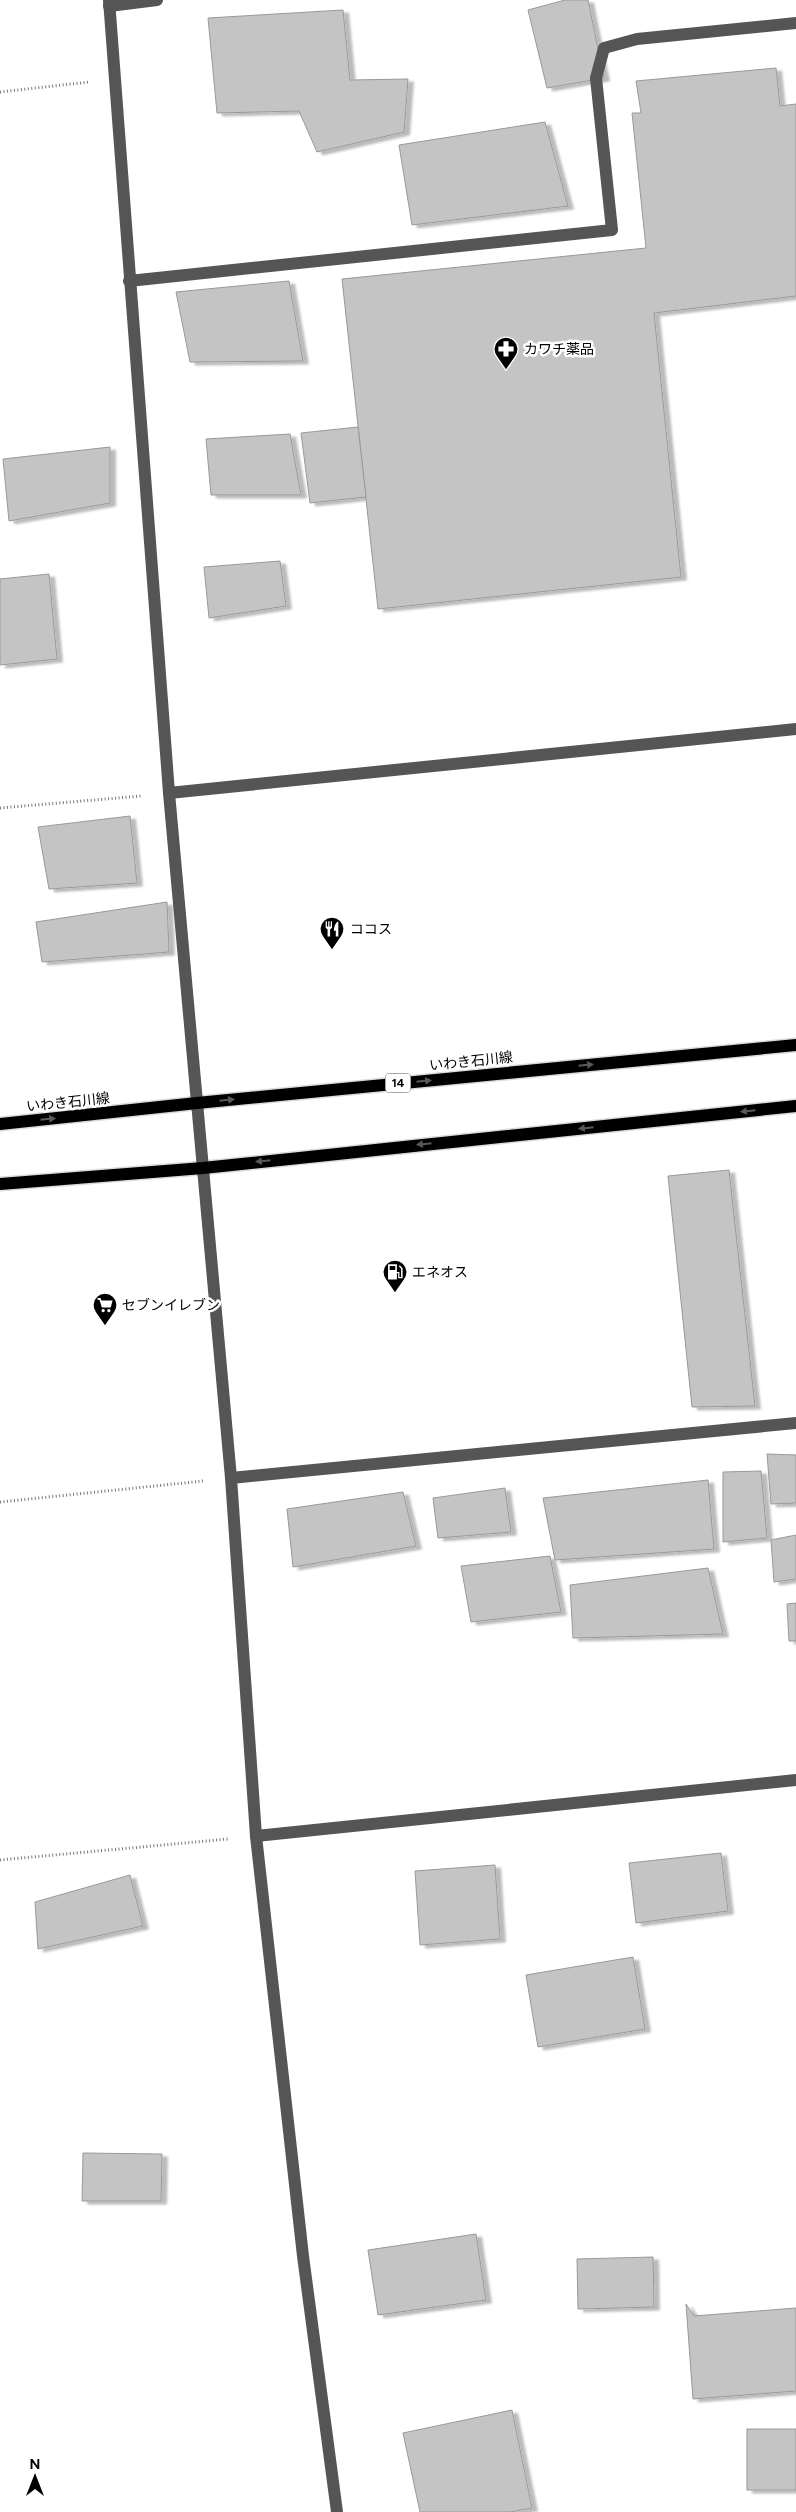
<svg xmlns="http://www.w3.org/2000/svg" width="796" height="2512" font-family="Figtree,'Noto Sans JP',sans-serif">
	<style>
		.building { fill: #c4c4c4; stroke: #999; filter: url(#shadow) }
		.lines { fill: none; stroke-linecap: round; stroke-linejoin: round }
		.major-casing { stroke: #dbdbdb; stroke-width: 15 }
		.path { stroke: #777; stroke-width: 3; stroke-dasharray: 1 2.5; stroke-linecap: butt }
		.minor { stroke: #555; stroke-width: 12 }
		.major { stroke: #000; stroke-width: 12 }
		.oneway { fill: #595959 }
		.labels { text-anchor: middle; stroke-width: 5; stroke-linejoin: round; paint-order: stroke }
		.shield { fill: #fff; stroke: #4c4c4c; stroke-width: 1 }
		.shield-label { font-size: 12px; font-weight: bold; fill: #000 }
		.poi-label { font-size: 14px; fill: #000; stroke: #fff; text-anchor: start }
		.street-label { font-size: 14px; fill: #000; stroke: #fff }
	</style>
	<defs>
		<filter id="shadow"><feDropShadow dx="5.5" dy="3" stdDeviation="1" flood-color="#0004"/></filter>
	</defs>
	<rect width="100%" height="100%" fill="#fff"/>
	<g class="building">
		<path d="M565 0H588L604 78 547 88 528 10Z"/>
		<path d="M343 10 350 80 408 79 404 132 317 152 299 111 217 113 208 18Z"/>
		<path d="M776 68 780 106 796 104V296L654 313 681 577 378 609 342 279 646 248 632 113H641L636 81Z"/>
		<path d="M545 122 568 206 412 225 399 145Z"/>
		<path d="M289 281 303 361 190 362 176 292Z"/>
		<path d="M358 427 366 497 310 503 301 433Z"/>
		<path d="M290 434 301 495H211L206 439Z"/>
		<path d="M110 447V503L9 521 3 459Z"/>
		<path d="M280 561 286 606 209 618 204 567Z"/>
		<path d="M49 574 57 659 0 665V579Z"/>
		<path d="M130 816 137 883 49 889 38 827Z"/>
		<path d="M167 902 169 952 42 962 36 922Z"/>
		<path d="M729 1170 755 1406 692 1407 668 1176Z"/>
		<path d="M767 1454 796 1455V1503L771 1504Z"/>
		<path d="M761 1471 767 1538 723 1542V1472Z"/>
		<path d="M708 1480 714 1549 555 1560 543 1498Z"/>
		<path d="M505 1488 511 1532 438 1538 433 1498Z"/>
		<path d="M403 1492 416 1546 293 1567 287 1509Z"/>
		<path d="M796 1535V1579L774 1582 771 1540Z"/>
		<path d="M550 1556 561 1612 471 1622 461 1566Z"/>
		<path d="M708 1568 723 1634 573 1638 570 1585Z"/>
		<path d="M796 1603V1641H789L787 1604Z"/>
		<path d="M721 1853 728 1911 636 1923 629 1863Z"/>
		<path d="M495 1865 500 1939 420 1945 415 1871Z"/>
		<path d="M130 1875 143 1926 38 1949 35 1902Z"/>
		<path d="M633 1957 645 2029 538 2047 526 1975Z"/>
		<path d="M83 2153 162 2154 161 2201H82Z"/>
		<path d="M476 2234 486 2300 378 2315 368 2250Z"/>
		<path d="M653 2257 654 2307 578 2309 577 2259Z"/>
		<path d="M686 2304 694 2316 796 2308V2391L693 2399Z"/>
		<path d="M512 2410 532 2508 510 2512H420L403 2433Z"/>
		<rect x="747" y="2429" width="49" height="61"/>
	</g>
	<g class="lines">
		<defs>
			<g id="major">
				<path d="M0 1124 197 1103 796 1045"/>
				<path d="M0 1184 203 1168 796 1106"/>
			</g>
		</defs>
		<use href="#major" class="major-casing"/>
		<g class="path">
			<path d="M0 92 89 82"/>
			<path d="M0 808 141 796"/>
			<path d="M0 1502 203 1481"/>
			<path d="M0 1860 228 1839"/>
		</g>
		<g class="minor">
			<path d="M109 0 169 793 231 1478 256 1836 303 2256 337 2512"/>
			<path d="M109 6 157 0"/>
			<path d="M129 281 612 230 596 78 604 48 637 39 796 23"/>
			<path d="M169 793 796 729"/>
			<path d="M231 1478 796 1423"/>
			<path d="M256 1836 796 1780"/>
		</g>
		<use href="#major" class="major"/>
	</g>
	<defs><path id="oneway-solid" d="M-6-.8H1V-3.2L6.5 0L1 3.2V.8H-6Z" transform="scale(1.25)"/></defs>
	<g class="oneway">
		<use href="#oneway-solid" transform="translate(586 1065) rotate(-6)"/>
		<use href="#oneway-solid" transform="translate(424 1081) rotate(-6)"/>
		<use href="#oneway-solid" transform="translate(227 1100) rotate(-6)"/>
		<use href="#oneway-solid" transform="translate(748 1111) rotate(174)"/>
		<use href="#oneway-solid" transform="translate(48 1119) rotate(-6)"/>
		<use href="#oneway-solid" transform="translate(586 1128) rotate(174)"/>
		<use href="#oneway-solid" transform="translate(424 1144) rotate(174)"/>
		<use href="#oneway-solid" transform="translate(263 1161) rotate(174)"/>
	</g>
	<defs>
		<symbol id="pharmacy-pin" viewBox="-11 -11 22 30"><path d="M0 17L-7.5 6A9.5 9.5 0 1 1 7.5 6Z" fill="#000" stroke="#fff"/><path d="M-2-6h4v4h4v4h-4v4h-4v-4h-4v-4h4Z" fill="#fff"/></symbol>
		<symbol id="restaurant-pin" viewBox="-11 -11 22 30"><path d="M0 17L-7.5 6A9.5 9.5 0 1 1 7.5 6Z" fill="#000" stroke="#fff"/><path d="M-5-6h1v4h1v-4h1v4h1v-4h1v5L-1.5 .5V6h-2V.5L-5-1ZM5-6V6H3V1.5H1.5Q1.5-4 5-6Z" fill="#fff"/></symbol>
		<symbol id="fuel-pin" viewBox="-11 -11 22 30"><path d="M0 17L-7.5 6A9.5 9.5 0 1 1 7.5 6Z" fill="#000" stroke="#fff"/><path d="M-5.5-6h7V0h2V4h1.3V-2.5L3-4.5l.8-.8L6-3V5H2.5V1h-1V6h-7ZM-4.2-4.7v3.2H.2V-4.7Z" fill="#fff"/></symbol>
		<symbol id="supermarket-pin" viewBox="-11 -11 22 30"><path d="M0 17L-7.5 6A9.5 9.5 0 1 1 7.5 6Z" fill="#000" stroke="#fff"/><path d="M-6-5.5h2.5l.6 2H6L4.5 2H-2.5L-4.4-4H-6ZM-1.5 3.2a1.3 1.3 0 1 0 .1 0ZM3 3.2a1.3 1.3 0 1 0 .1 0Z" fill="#fff"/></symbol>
	</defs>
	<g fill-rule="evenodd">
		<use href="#pharmacy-pin" x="492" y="335" width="28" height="38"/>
		<use href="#restaurant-pin" x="318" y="915" width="28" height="38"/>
		<use href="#fuel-pin" x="381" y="1258" width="28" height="38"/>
		<use href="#supermarket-pin" x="91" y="1291" width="28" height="38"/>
	</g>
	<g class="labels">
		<rect class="shield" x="385.5" y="1073.5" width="25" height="19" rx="4"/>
		<g class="shield-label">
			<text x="398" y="1087">14</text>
		</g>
		<g class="poi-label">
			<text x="524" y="354">カワチ薬品</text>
			<text x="350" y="934">ココス</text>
			<text x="412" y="1277">エネオス</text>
			<text x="122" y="1310">セブンイレブン</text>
		</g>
		<g class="street-label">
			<text transform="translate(471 1061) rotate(-6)" y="5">いわき石川線</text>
			<text transform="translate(68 1102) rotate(-6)" y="5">いわき石川線</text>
		</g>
	</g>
	<g transform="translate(35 2477)" stroke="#ffffff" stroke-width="4" paint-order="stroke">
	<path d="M0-4L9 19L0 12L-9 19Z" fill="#000000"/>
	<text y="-8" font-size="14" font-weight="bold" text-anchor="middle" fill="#000000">N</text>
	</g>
</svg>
